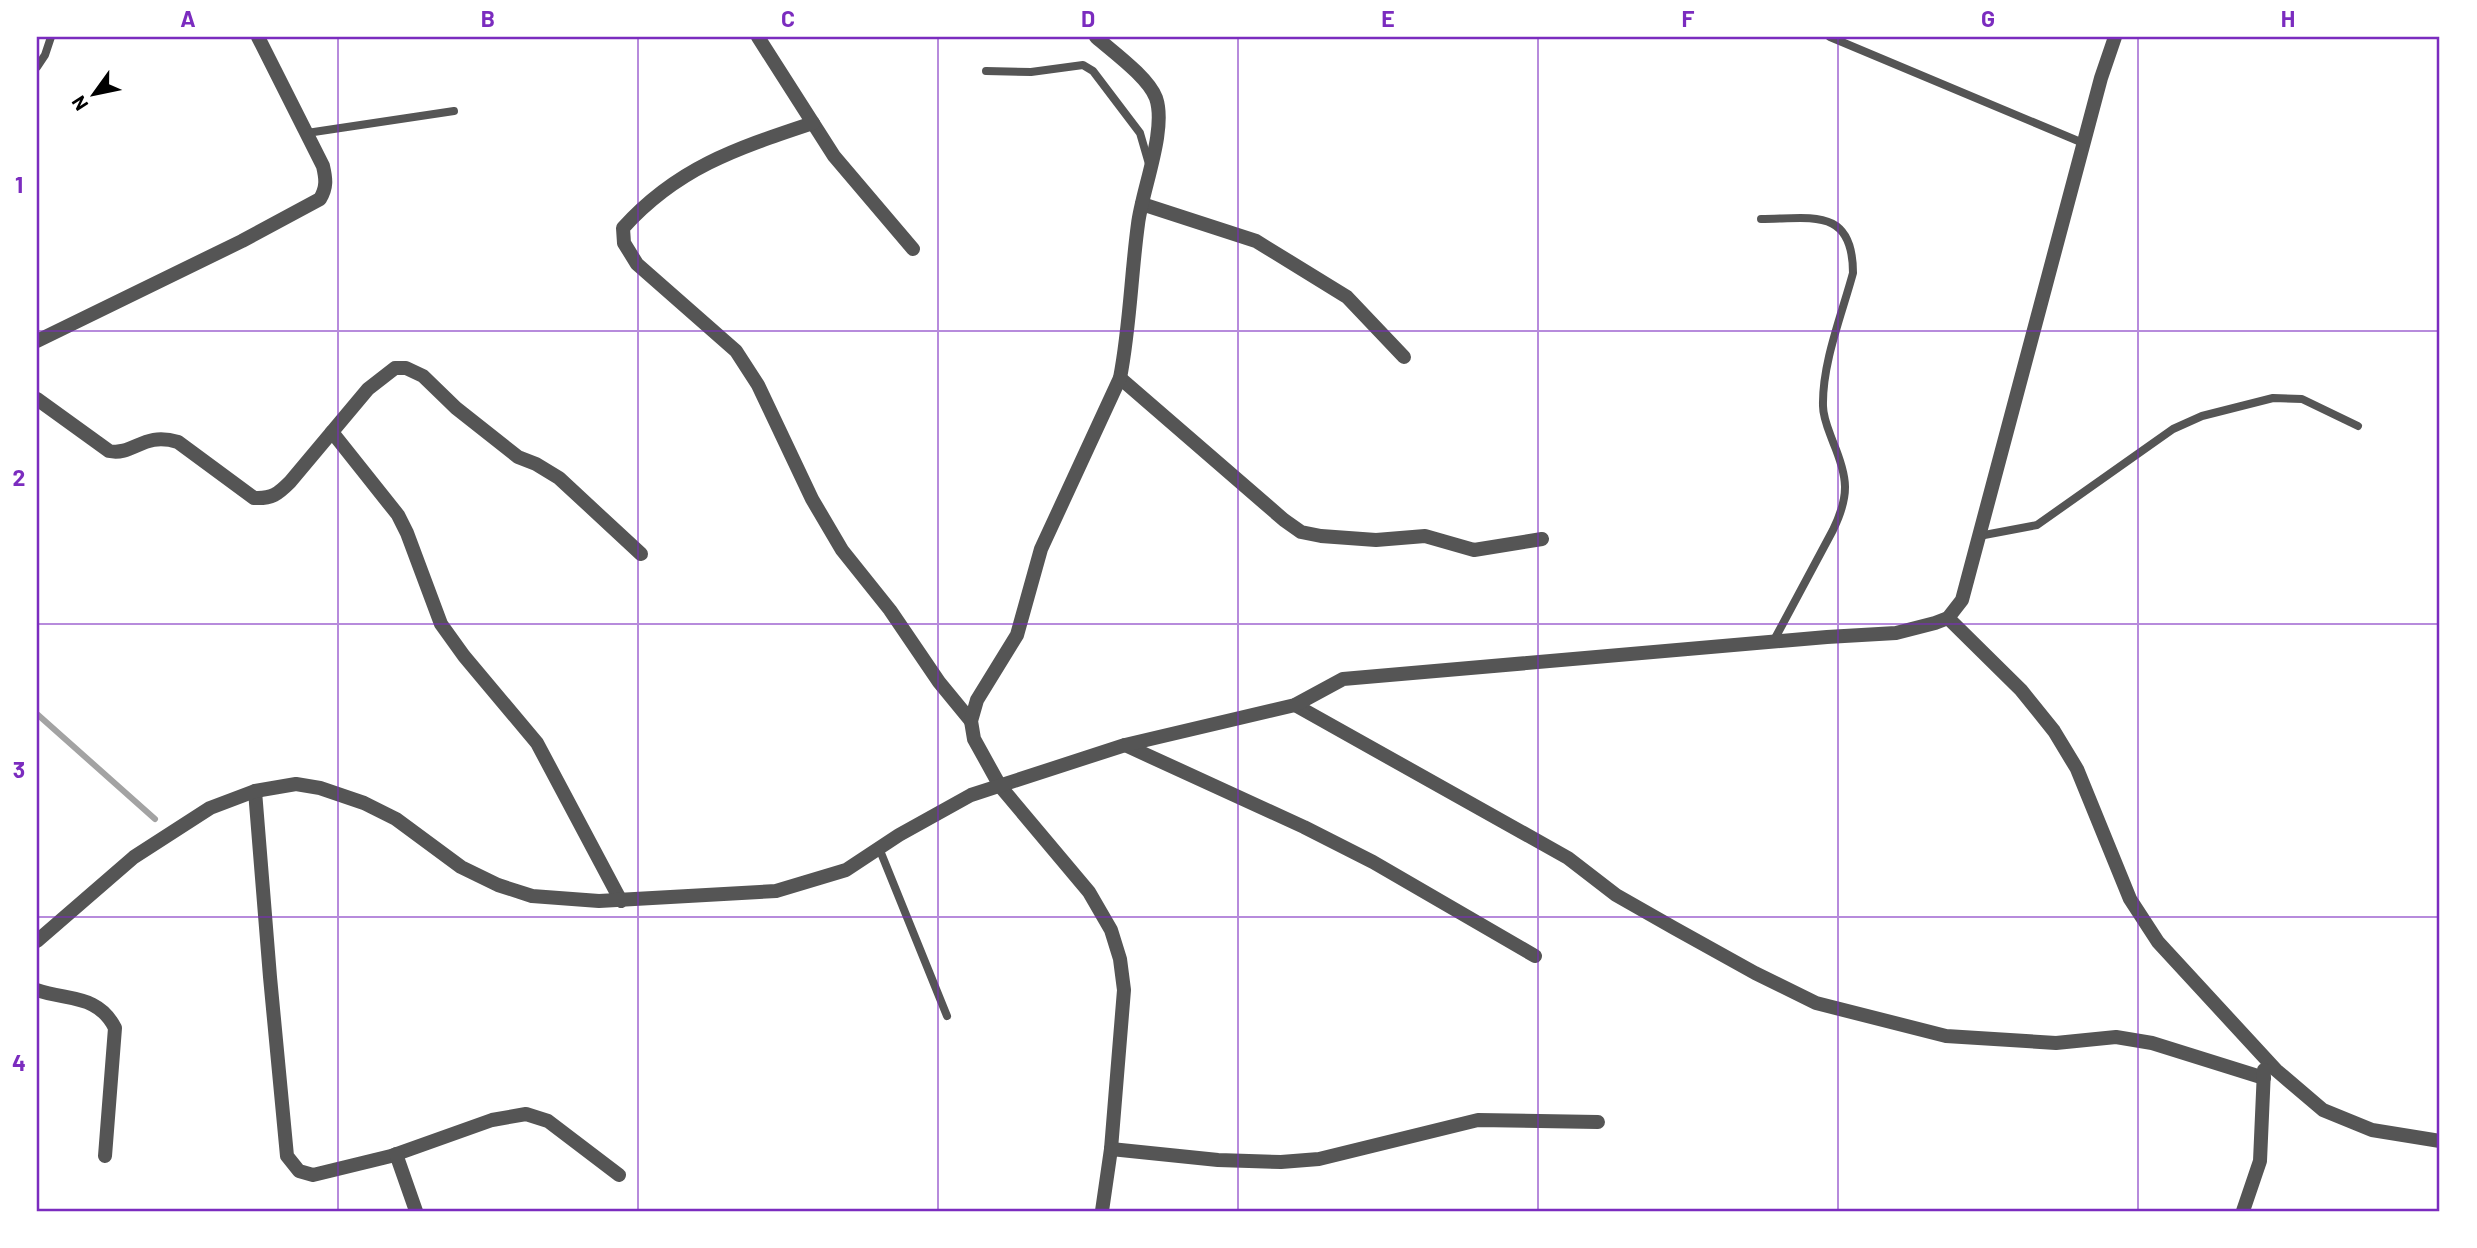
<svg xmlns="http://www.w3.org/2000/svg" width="2477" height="1248" font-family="Barlow,sans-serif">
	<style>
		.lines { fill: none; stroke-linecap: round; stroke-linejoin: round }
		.stream { stroke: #a3a3a3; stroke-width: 6 }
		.service { stroke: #555; stroke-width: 8 }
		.minor { stroke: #555; stroke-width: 14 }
		.tertiary { stroke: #555; stroke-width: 14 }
		.grid { fill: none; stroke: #7b2cbf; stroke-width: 2; stroke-opacity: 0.55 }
		.neatline { fill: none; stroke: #7b2cbf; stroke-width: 2.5 }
		.grid-label { font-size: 23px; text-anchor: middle; font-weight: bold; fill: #7b2cbf }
	</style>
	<rect width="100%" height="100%" fill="#fff"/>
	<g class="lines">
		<path class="stream" d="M37 714 155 819"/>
		<g class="service">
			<path d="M1830 37 2083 143"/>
			<path d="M37 67 45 55 51 37"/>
			<path d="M986 71 1031 72 1083 65 1093 71 1140 133 1149 164"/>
			<path d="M307 133 454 111"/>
			<path d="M1761 219C1810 219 1853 206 1853 273 1842 314 1822 363 1823 406 1823 418 1829 431 1833 442 1848 478 1850 495 1833 530L1773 642"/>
			<path d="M1979 536 2037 525 2173 429 2202 416 2273 398 2302 399 2358 426"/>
			<path d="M879 848 947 1016"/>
		</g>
		<g class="minor">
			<path d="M758 37 834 156 913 249"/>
			<path d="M813 123C738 148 678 167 623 228L624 243 637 264 736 351 758 385 812 499 842 550 890 610 939 682 971 721"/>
			<path d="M1142 204 1256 241 1347 297 1404 357"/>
			<path d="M37 341 242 241 320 199C327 187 326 179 323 166L258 37"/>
			<path d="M1120 378 1284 520 1301 532 1321 536 1376 540 1425 536 1474 550 1542 539"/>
			<path d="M37 399 109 451C134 456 143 431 178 442L254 498C272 499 278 494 290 482L368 389 395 368H406L423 376 456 408 518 457 536 464 559 478 641 554"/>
			<path d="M332 432 398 515 407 533 441 624 464 656 537 743 621 901"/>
			<path d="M1948 618 2021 690 2054 731 2077 769 2130 899 2158 942 2276 1070 2323 1110 2372 1130 2440 1141"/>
			<path d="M1295 705 1568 858 1616 895 1674 928 1755 973 1816 1003 1946 1036 2056 1043 2116 1037 2152 1043 2264 1078"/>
			<path d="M1125 745 1304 827 1373 862 1535 956"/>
			<path d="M1000 786 1089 892 1111 930 1120 959 1124 990 1111 1149 1102 1211"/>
			<path d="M255 791 270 977 287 1156 299 1171 313 1175 391 1156 492 1120 526 1114 548 1121 619 1175"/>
			<path d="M37 990C68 1001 98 994 115 1028L105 1156"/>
			<path d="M1111 1149 1218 1160 1281 1162 1319 1159 1478 1120 1598 1122"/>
			<path d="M396 1154 416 1211"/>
			<path d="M2243 1211 2260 1161 2264 1070"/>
		</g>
		<g class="tertiary">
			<path d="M1000 786 974 739 971 721 977 700 1017 635 1041 549 1120 378C1130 327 1131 275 1138 224 1142 190 1167 130 1156 98 1148 77 1113 52 1096 37"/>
			<path d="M37 941 134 857 210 808 255 791 296 784 320 788 364 803 396 819 461 867 498 885 532 896 599 901 776 891 846 870 899 835 971 795 1125 745 1295 705 1343 679 1827 637 1896 633 1935 623 1948 618 1962 600 2101 78 2115 37"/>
		</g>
	</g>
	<path class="grid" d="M338 37V1211M638 37V1211M938 37V1211M1238 37V1211M1538 37V1211M1838 37V1211M2138 37V1211M37 331H2440M37 624H2440M37 917H2440"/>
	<rect width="2477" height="1248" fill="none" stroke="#ffffff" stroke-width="77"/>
	<g transform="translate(94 94) rotate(237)" stroke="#ffffff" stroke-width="5" paint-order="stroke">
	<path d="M0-5L12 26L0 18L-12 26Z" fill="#000000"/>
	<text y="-10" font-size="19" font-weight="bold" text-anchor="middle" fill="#000000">N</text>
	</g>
	<rect x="38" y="38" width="2400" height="1172" class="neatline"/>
	<g class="grid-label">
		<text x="188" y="27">A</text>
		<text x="488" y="27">B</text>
		<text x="788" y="27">C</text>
		<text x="1088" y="27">D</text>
		<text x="1388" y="27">E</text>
		<text x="1688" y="27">F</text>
		<text x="1988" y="27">G</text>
		<text x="2288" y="27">H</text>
		<text x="19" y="193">1</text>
		<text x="19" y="486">2</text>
		<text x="19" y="778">3</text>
		<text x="19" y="1071">4</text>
	</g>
</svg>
